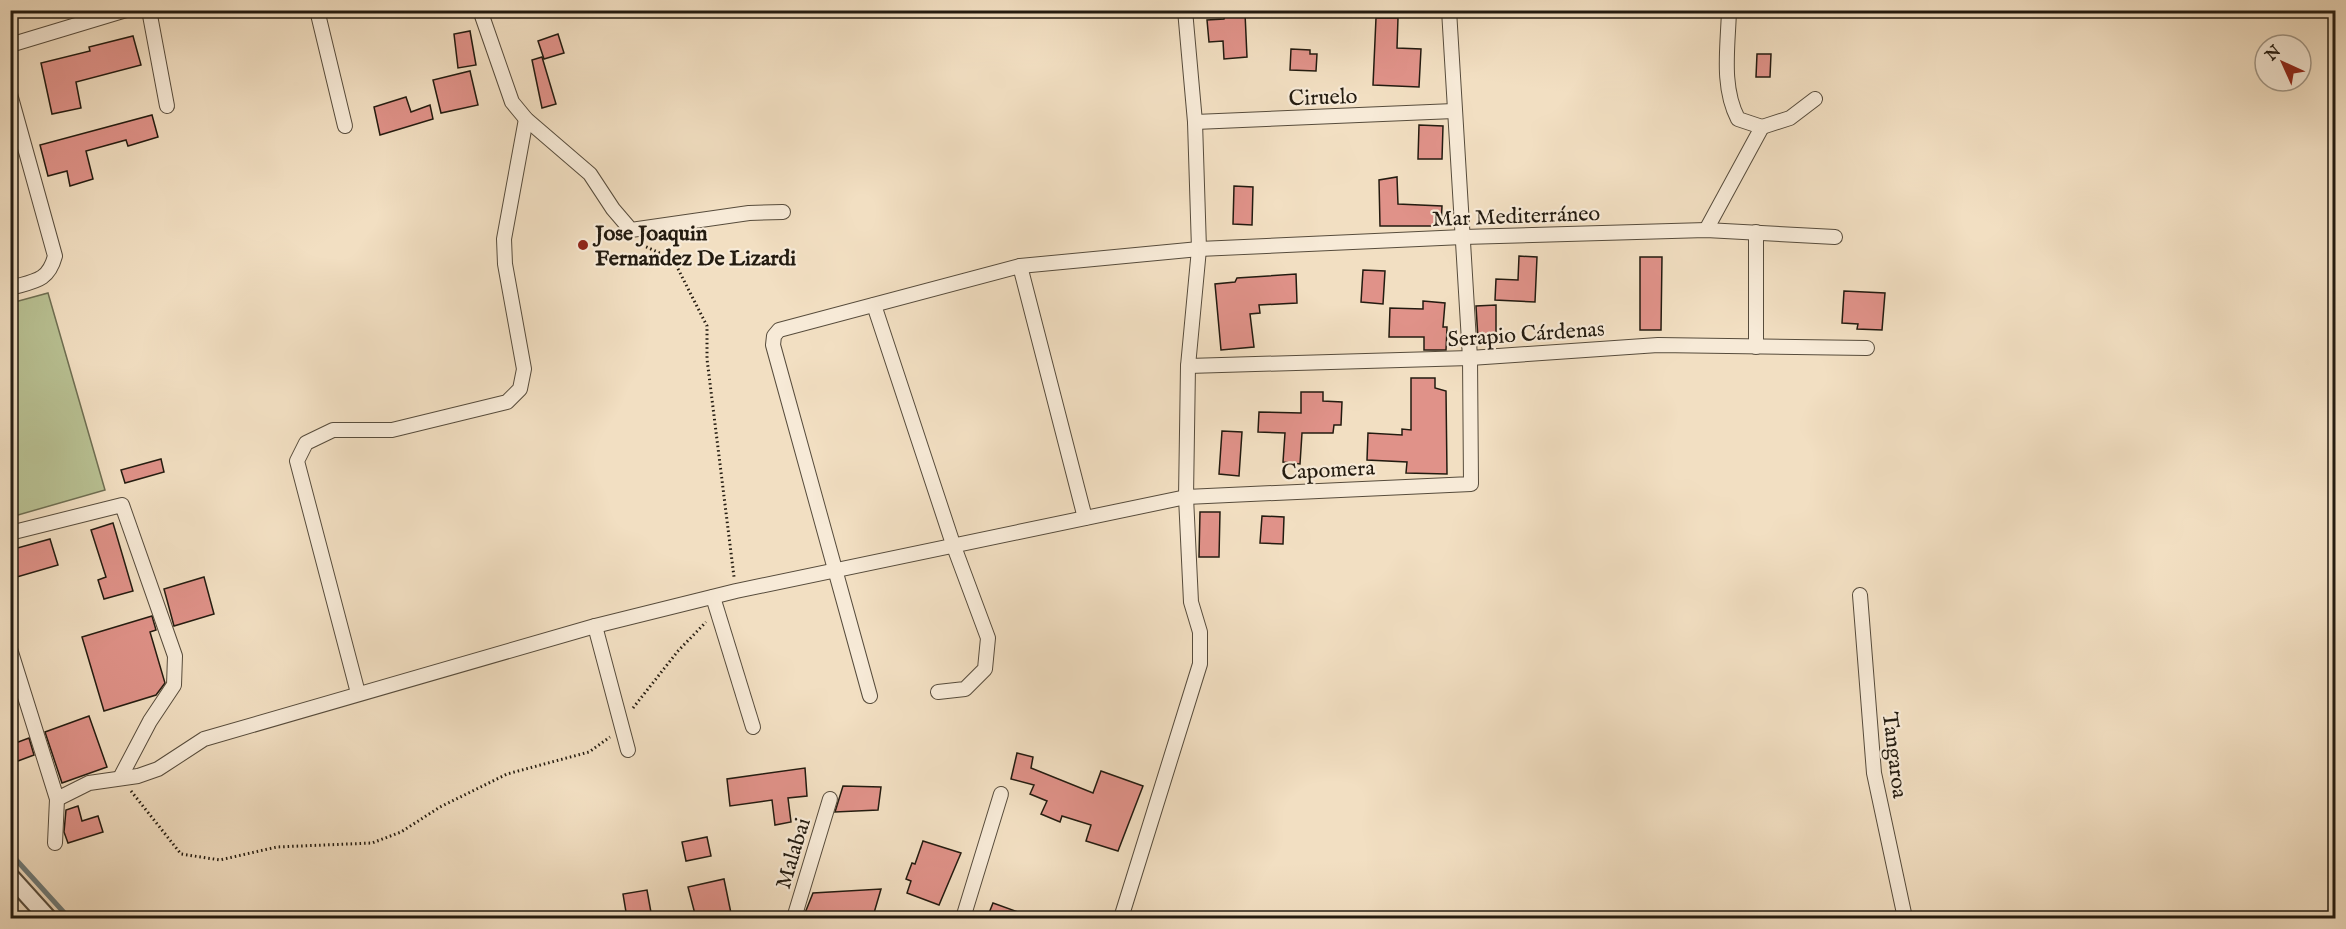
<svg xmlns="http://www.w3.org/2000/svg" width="2346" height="929" font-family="'IM FELL English',serif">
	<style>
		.green { fill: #b9c294; stroke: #6e6e52; stroke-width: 1.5 }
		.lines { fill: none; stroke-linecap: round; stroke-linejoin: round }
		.stream { stroke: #6e7a78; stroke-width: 5 }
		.building { fill: #e09289; stroke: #231b10; stroke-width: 1.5 }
		.minor-casing { stroke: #574c3c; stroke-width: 16 }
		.tertiary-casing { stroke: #574c3c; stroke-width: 20 }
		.path { stroke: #231b10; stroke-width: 3; stroke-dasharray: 1.5 3; stroke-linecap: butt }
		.minor { stroke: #f7ead7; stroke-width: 14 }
		.tertiary { stroke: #f7ead7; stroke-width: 16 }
		.poi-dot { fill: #8f2418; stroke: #f7ead7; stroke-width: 2 }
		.labels { text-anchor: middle; stroke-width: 4.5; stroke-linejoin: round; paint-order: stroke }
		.street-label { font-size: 22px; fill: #231b10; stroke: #f7ead7 }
		.poi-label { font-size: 22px; font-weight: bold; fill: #231b10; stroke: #f7ead7; text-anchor: start }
	</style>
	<rect width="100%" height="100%" fill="#f2dfc2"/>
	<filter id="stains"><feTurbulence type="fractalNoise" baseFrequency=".00333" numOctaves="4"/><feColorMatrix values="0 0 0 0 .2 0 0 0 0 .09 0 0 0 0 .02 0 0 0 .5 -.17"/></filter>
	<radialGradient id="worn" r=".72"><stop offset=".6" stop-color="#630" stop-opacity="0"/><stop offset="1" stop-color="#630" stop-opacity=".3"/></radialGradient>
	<path class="green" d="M48 293 105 490 11 517V303Z"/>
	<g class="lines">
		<path class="stream" d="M10 853 69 918"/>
	</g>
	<g class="building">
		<path d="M1245 13 1247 57 1224 59 1223 41 1209 42 1207 20 1224 19 1225 15Z"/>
		<path d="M1376 18H1398L1397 48 1421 49 1419 87 1373 85Z"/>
		<path d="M470 31 476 65 458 68 454 34Z"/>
		<path d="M558 34 564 53 544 59 538 41Z"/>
		<path d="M133 36 141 65 76 82 81 108 52 114 41 63 90 51 89 47Z"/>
		<path d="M1291 49 1310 50V54H1317L1316 71 1290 70Z"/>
		<path d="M1757 54H1771L1770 77H1756Z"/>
		<path d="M542 57 556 104 542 108 532 60Z"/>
		<path d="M470 71 478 105 441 113 433 80Z"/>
		<path d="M406 97 411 112 430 105 433 119 380 135 374 107Z"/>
		<path d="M152 115 158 137 128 146 126 140 86 151 93 179 70 186 67 171 48 176 40 145Z"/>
		<path d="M1419 125 1443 126 1442 159H1418Z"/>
		<path d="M1397 177 1398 204 1442 206 1441 226H1380L1379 180Z"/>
		<path d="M1234 186 1253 187 1252 225 1233 224Z"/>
		<path d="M1519 256 1537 257 1535 302 1495 300 1496 279 1518 280Z"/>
		<path d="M1640 257H1662L1661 330H1640Z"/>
		<path d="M1363 270 1385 271 1383 304 1361 302Z"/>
		<path d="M1296 274 1297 303 1259 305 1260 313 1250 314 1254 347 1221 350 1215 284 1235 282 1237 278Z"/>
		<path d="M1844 291 1885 293 1882 330 1857 329 1858 324 1842 323Z"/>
		<path d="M1423 301 1445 303 1443 327H1447L1446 350H1424V337H1389L1390 308 1423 309Z"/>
		<path d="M1496 305V338L1478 339 1476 306Z"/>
		<path d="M1411 378H1435V388L1446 391 1447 474 1406 473 1407 462 1367 460 1368 433 1402 435V429L1411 430Z"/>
		<path d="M1301 392H1323V401L1342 402 1341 425H1334L1333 433H1302L1300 464 1283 462 1285 433 1258 432 1259 412 1301 413Z"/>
		<path d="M1222 431 1242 432 1239 476 1219 474Z"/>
		<path d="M161 459 164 472 125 483 121 470Z"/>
		<path d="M1200 512H1220L1219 557H1199Z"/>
		<path d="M1262 516 1284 517 1283 544 1260 543Z"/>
		<path d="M113 523 133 591 104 599 98 580 106 577 91 530Z"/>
		<path d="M50 539 58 565 10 579V550Z"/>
		<path d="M204 577 214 614 174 626 164 589Z"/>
		<path d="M152 616 156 630 150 632 165 683 156 695 104 711 82 637Z"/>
		<path d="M89 716 107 767 62 783 45 732Z"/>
		<path d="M29 738 34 755 10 764V745Z"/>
		<path d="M1017 753 1033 757 1031 768 1093 793 1101 771 1143 786 1118 851 1086 841 1091 825 1062 816 1060 822 1041 814 1047 801 1030 794 1034 785 1011 779Z"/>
		<path d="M805 768 807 796 788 798 791 822 775 825 772 800 730 806 727 779Z"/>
		<path d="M843 786 881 787 878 810 835 812Z"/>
		<path d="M78 806 82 821 98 816 103 832 68 843 64 832 66 810Z"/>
		<path d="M707 837 711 856 686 861 682 842Z"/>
		<path d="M923 841 961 853 939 905 907 893 911 881 906 879 912 863 915 864Z"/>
		<path d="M724 879 732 918H696L688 887Z"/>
		<path d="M881 889 874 913 863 914 864 918H803L813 893Z"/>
		<path d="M647 890 652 918H627L623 894Z"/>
		<path d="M993 903 1032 917V918H987Z"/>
	</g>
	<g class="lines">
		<defs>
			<g id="minor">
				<path d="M149 10 167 106"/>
				<path d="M317 10 345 126"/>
				<path d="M480 10 512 102 526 119 590 174 613 209 631 230 749 213 783 212"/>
				<path d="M10 45 126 10"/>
				<path d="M10 94 55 256C48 282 34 281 10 288"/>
				<path d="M1195 122 1454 111"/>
				<path d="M1762 127 1790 118 1815 99"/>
				<path d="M1706 230 1762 127 1738 119C1721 86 1728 47 1729 10"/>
				<path d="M1020 266 1085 518"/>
				<path d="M874 305 953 544 988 638 985 669 965 689 938 692"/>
				<path d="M1756 347V232"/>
				<path d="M1188 366 1470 358 1658 345 1867 348"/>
				<path d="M10 533 122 505 175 656 174 685 150 721 120 778"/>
				<path d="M1860 595 1874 773 1905 918"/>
				<path d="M713 597 753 727"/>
				<path d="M595 626 628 750"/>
				<path d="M10 649 57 799 55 843"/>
				<path d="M358 693 297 461 306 443 333 430H392L507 402 520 389 524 369 505 264 504 239 526 119"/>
				<path d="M870 696 773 345 774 336 779 330 1020 266 1199 249 1463 237 1706 230 1835 237"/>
				<path d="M57 799 89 783 138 776 158 769 204 739 595 626 736 591 1186 497 1471 484 1470 358 1449 10"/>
				<path d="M794 918 830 799"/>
				<path d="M963 918 1001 794"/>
				<path d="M1121 918 1200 664V632L1191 602 1186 497 1188 366 1199 249 1195 122 1185 10"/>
			</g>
			<path id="tertiary" d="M10 876 48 918"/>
		</defs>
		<use href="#minor" class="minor-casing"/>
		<use href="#tertiary" class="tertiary-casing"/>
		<g class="path">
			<path d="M642 245 673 259 707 326V359L734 577"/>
			<path d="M633 708 678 651 706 622"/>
			<path d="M131 791 181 854 220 860 277 847 372 843 401 832 440 807 507 774 589 752 610 737"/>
		</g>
		<use href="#minor" class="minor"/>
		<use href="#tertiary" class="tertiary"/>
	</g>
	<circle class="poi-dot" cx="583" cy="245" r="6"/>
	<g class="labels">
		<g class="street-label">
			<text transform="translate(1323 96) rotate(-2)" y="8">Ciruelo</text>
			<text transform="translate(1516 215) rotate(-2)" y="8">Mar Mediterráneo</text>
			<text transform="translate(1526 333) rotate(-4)" y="8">Serapio Cárdenas</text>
			<text transform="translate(1328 469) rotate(-3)" y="8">Capomera</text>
			<text transform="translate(1896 755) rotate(83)" y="8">Tangaroa</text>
			<text transform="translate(792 853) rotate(-73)" y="8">Malabai</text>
		</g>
		<g class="poi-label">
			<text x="595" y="240">Jose Joaquin<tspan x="595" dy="25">Fernandez De Lizardi</tspan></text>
		</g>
	</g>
	<rect width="2346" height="929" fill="none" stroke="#f2dfc2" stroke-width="36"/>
	<rect x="12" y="12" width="2322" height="905" fill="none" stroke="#231b10" stroke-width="3"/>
	<rect x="18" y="18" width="2310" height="893" fill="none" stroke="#231b10" stroke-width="1.5"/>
	<g transform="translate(2283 63) rotate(315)"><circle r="28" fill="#f7ead7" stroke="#a29787" stroke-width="1.5"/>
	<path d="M0-4.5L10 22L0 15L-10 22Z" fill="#8f2418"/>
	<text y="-9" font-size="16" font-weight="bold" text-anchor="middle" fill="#231b10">N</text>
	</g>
	<rect width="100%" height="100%" filter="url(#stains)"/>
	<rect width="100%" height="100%" fill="url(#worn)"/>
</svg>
